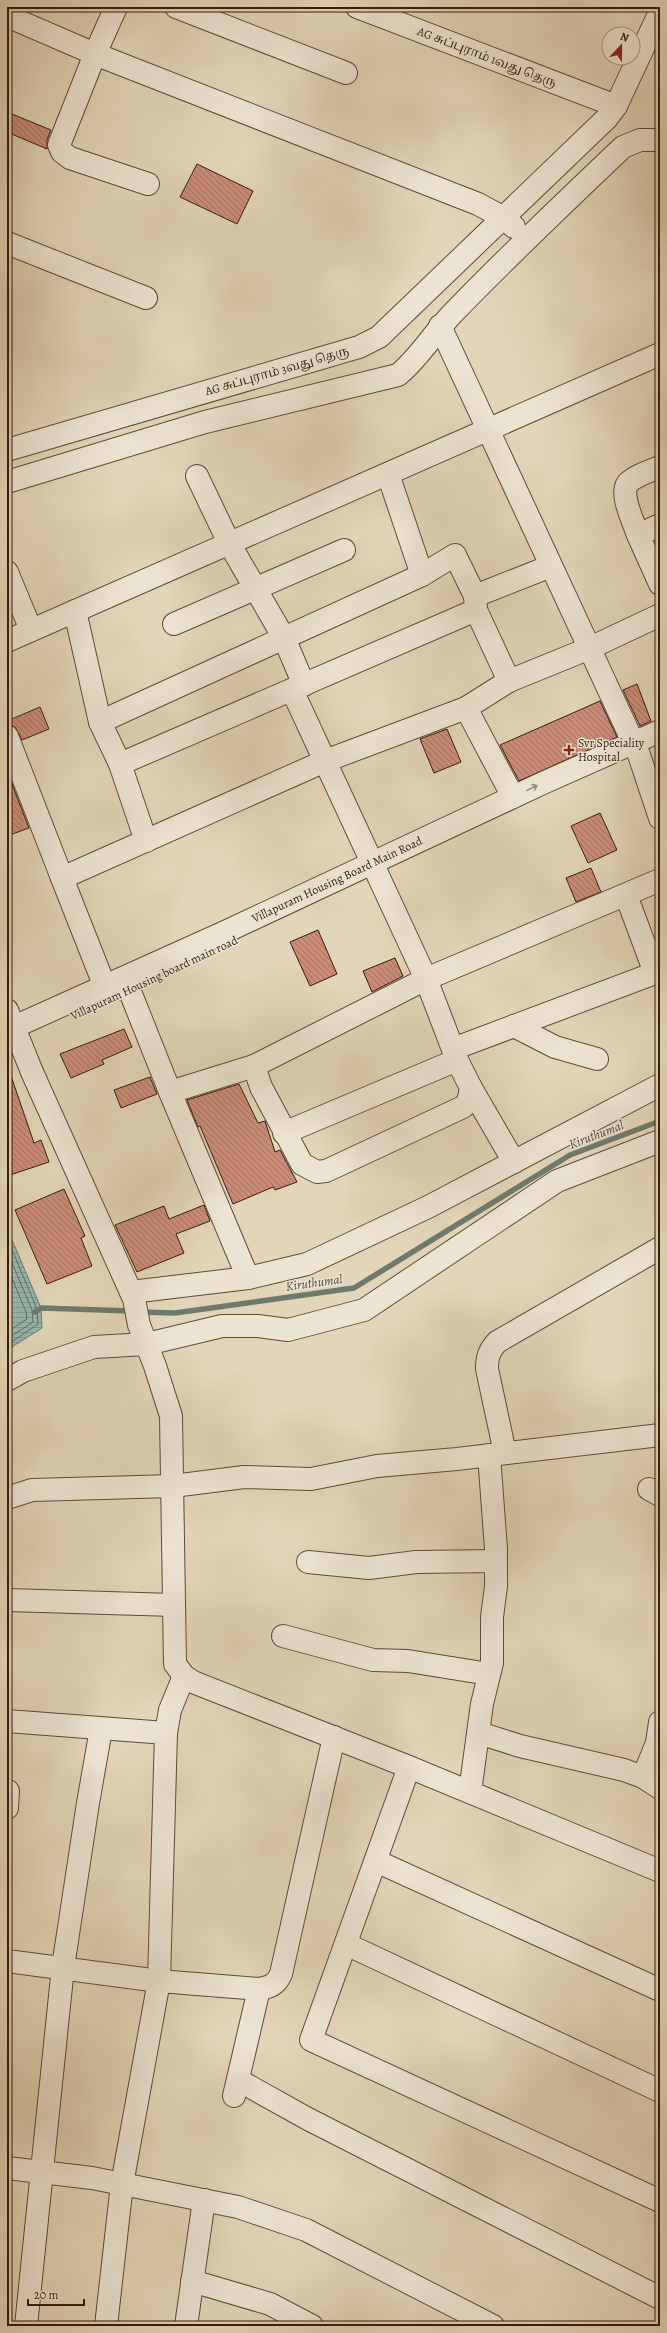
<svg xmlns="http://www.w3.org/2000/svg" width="667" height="2333" font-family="Alegreya,'Noto Serif Tamil',serif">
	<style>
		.water { fill: url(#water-rules); stroke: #6f7a6d }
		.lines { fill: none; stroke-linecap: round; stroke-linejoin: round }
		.shore { stroke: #666a5d; stroke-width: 1 }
		.stream { stroke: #6f7a6d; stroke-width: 5.5 }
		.building { fill: url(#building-back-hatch); stroke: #361b0b }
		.minor-casing { stroke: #614a36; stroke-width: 24 }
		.minor { stroke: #ece4d2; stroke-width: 22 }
		.oneway { stroke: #9a8a78 }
		.poi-dot { fill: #8f2418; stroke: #ece4d2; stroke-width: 1.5 }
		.labels { text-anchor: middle; stroke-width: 3; stroke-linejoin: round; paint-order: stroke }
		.street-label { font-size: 12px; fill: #361b0b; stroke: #ece4d2 }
		.poi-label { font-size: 12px; fill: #361b0b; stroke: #ece4d2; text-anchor: start }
		.water-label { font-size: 13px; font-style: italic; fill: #524a3c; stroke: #ece4d2 }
	</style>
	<defs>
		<pattern id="water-rules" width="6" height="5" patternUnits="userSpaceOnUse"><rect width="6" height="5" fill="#95b9af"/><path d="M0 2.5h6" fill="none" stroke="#819e95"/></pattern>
		<pattern id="building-back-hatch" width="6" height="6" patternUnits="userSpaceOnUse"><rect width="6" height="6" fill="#cb8b77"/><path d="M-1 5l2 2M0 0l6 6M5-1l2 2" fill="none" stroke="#a67160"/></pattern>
	</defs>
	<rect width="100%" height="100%" fill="#e2d5b9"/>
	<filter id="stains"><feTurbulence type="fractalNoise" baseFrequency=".005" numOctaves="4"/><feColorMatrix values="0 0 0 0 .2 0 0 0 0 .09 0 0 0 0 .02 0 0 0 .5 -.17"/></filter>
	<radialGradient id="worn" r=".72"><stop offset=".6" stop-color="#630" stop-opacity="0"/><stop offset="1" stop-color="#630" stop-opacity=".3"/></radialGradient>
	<path class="water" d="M7 1228 41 1308 42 1328 7 1350Z"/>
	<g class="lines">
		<g class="shore">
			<path d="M7 1238 37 1309 38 1324 7 1345"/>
			<path d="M7 1251 32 1310 33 1322 7 1339"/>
			<path d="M7 1266 26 1312 27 1319 7 1332"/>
		</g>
		<g class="stream">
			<path d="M35 1312 41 1308 131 1311"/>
			<path d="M142 1312 175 1313 354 1288 570 1155 660 1121"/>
		</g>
	</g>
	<g class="building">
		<path d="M7 112 51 130 47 140V149L7 132Z"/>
		<path d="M197 164 253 191 237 224 180 197Z"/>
		<path d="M637 684 651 721 640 726 623 690Z"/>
		<path d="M600 701 617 737 519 781 500 745Z"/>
		<path d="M40 707 49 729 22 740 15 727 7 724V721Z"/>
		<path d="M447 729 461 762 434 773 420 739Z"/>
		<path d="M7 771 29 828 7 836Z"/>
		<path d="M600 813 617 850 588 863 571 826Z"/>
		<path d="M591 868 601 892 576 902 566 878Z"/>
		<path d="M318 930 337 974 310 986 290 942Z"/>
		<path d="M395 958 403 976 372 992 363 971Z"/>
		<path d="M124 1029 132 1047 102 1060 104 1064 71 1078 60 1054Z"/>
		<path d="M7 1070H9L34 1143 41 1140 49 1162 7 1176Z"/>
		<path d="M150 1077 157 1094 121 1108 114 1090Z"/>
		<path d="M239 1084 258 1123 265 1121 275 1152 280 1150 297 1182 275 1190 273 1187 233 1204 200 1126 198 1127 187 1100Z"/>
		<path d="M64 1189 85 1236 81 1238 92 1266 47 1284 15 1210Z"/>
		<path d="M204 1205 210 1221 176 1234 184 1253 137 1272 115 1225 164 1206 169 1219Z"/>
	</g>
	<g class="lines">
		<defs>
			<g id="minor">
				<path d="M116 7 95 54 59 145 62 152 70 158 148 184"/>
				<path d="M176 7 346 73"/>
				<path d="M357 7 616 106"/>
				<path d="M7 16 95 54 478 204 504 218 514 227"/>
				<path d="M7 243 146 298"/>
				<path d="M440 326 639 755 660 818"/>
				<path d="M7 450 359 347 379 337 607 118 616 106 660 12"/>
				<path d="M388 474 422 575"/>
				<path d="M197 476 229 543 284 638 304 685"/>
				<path d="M7 482 205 422 398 375C420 357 434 332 454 312 509 255 566 201 623 147L640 140H660"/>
				<path d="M660 525 638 535 660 584"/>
				<path d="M638 535C634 523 618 491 629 482 637 475 650 471 660 467"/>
				<path d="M7 572 31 630"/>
				<path d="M475 596 551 566"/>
				<path d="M75 611 100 722"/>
				<path d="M174 624 344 550"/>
				<path d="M7 641 660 354"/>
				<path d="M292 690 426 979 660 880"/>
				<path d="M466 708 513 797"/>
				<path d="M7 736 62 878 325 761 466 708 509 681 590 648 660 615"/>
				<path d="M120 764 100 722 422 575 455 555 475 596 476 610"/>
				<path d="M146 841 120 764 476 610 509 681"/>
				<path d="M62 878 105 987 129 989 170 1092 248 1278"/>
				<path d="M426 979 457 1060 471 1088 468 1102 463 1107 326 1171 317 1172 302 1164 261 1087 254 1066Z"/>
				<path d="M7 1010 32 1072 134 1299 139 1325 155 1366 171 1416 175 1664 184 1676 193 1682 409 1767 660 1871"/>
				<path d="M514 1026 555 1047 597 1059"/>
				<path id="s1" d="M14 1027 225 932 543 783 660 731"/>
				<path d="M453 1049 655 973 626 895"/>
				<path d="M471 1088 514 1162"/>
				<path d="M170 1092 254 1066"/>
				<path d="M284 1133 457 1060"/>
				<path d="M131 1292 248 1278 307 1264 428 1207 660 1085"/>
				<path d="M7 1380 23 1371 94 1347 147 1344 222 1326H258L288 1330 364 1310 557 1181 660 1141"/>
				<path d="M505 1453 487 1369C487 1357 489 1351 497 1342L660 1248"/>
				<path d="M649 1489 660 1495"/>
				<path d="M7 1498 32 1490 173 1486 244 1477 311 1479 377 1466 457 1459 660 1435"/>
				<path d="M308 1562 369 1568 416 1562 496 1561"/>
				<path d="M7 1600 174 1605"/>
				<path d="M283 1636 373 1660 408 1661 489 1674"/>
				<path d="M7 1721 166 1733"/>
				<path d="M479 1733 520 1746 624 1770 643 1777 657 1743 660 1722"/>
				<path d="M409 1767 311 2040 660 2201"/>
				<path d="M643 1777 660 1788"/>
				<path d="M470 1792 482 1704 492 1663V1617L496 1586V1549L489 1455"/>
				<path d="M7 1808 8 1791"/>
				<path d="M376 1861 660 1990"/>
				<path d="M346 1944 660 2091"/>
				<path d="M7 1961 159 1981 259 1989C270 1987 276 1985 281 1974L334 1737"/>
				<path d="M238 2080 308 2119 660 2298"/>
				<path d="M234 2096 259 1989"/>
				<path d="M7 2168 92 2178 238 2207 306 2230 493 2326"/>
				<path d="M192 2281 270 2304 312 2326"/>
				<path d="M26 2326 63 1967 88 1803 101 1729"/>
				<path d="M106 2326 122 2184 159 1981 166 1733 170 1710 184 1676"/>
				<path d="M186 2326 204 2200"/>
			</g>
		</defs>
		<use href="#minor" class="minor-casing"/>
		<use href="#minor" class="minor"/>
	</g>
	<defs><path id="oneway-shaft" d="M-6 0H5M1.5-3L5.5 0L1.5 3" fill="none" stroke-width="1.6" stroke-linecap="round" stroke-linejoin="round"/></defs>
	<use class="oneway" href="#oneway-shaft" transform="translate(532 788) rotate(-26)"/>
	<path class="poi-dot" d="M567 744h4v4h4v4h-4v4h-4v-4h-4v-4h4z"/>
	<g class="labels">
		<g class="street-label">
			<text transform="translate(487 57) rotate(21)" y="4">AG சுப்புராம் 1வது தெரு</text>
			<text transform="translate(277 371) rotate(-16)" y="4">AG சுப்புராம் 3வது தெரு</text>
			<text dy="4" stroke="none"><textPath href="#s1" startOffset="355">Villapuram Housing Board Main Road</textPath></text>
			<text transform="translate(154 978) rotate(-25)" y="4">Villapuram Housing board main road</text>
		</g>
		<g class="poi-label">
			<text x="578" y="747">Svr Speciality<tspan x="578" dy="14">Hospital</tspan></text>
		</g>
		<g class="water-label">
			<text transform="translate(596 1134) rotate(-21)" y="5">Kiruthumal</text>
			<text transform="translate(314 1282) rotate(-8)" y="5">Kiruthumal</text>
		</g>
	</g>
	<rect width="667" height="2333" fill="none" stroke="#e2d5b9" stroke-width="24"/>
	<rect x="8" y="8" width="651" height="2317" fill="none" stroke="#361b0b" stroke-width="2"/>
	<rect x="12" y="12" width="643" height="2309" fill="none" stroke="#361b0b"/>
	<g transform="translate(621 46) rotate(22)"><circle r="19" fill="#ece4d2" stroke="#a39482"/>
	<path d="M0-3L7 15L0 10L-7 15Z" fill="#8f2418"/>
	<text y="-6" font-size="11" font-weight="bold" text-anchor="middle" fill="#361b0b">N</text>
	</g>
	<path d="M28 2299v6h56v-6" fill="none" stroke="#361b0b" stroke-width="2"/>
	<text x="34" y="2299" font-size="12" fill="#361b0b" stroke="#ece4d2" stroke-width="3" paint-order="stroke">20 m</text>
	<rect width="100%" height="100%" filter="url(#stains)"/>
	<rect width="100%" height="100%" fill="url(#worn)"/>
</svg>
